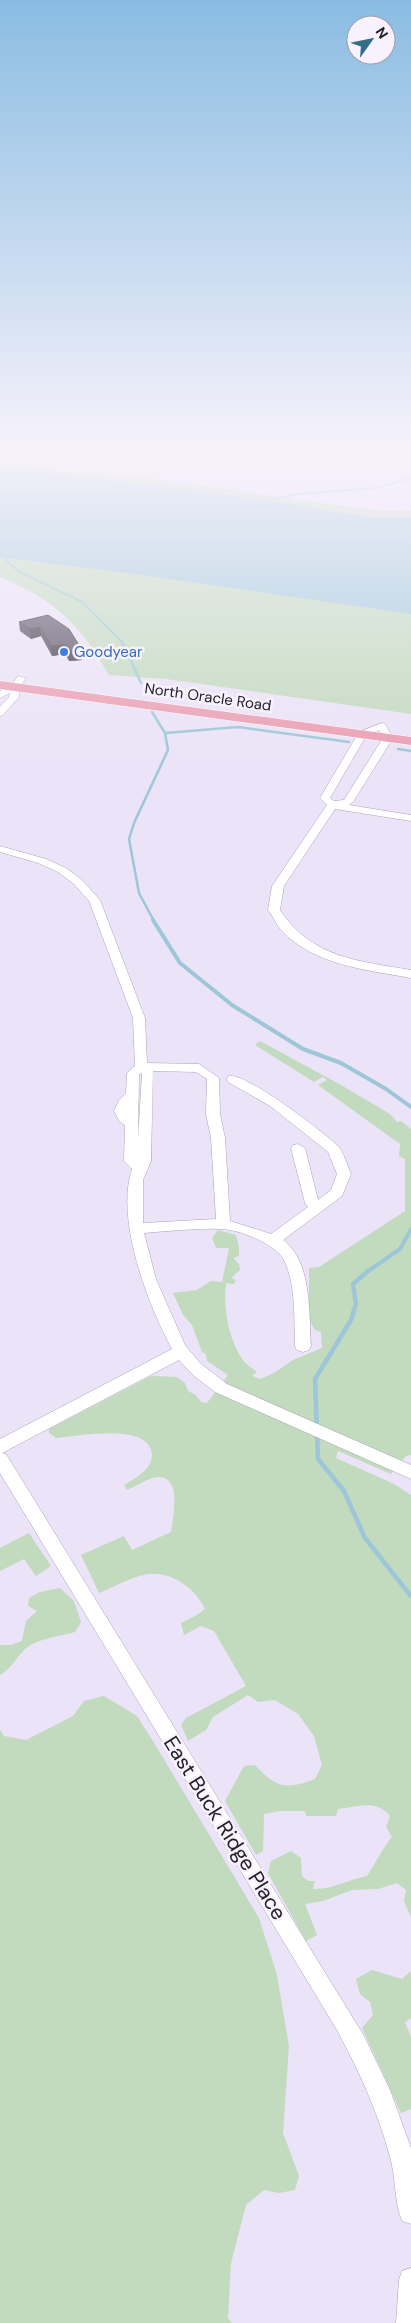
<svg xmlns="http://www.w3.org/2000/svg" width="411" height="2323" font-family="'DM Sans',sans-serif">
	<style>
		.green { fill: #c2dabd }
		.water { fill: #9dc7d8 }
		.lines { fill: none; stroke-linecap: round; stroke-linejoin: round }
		.stream-far3 { stroke: #9dc7d8; stroke-width: 2 }
		.stream-far2 { stroke: #9dc7d8; stroke-width: 2.5 }
		.stream-far1 { stroke: #9dc7d8; stroke-width: 4 }
		.stream { stroke: #9dc7d8; stroke-width: 4.5 }
		.minor-casing { stroke: #aba3b6; stroke-width: 1 }
		.highway-casing { stroke: #fff; stroke-width: 1 }
		.minor { fill: #fff; fill-rule: evenodd }
		.highway { fill: #ea9fb2; fill-rule: evenodd }
		.wall { fill: #4a4453 }
		.shaded-wall { fill: #3c3743 }
		.building { fill: #564f60; stroke: #3c3743 }
		.shop-dot { fill: #3f7fe0; stroke: #f7f2fe; stroke-width: 2 }
		.labels { text-anchor: middle; stroke-width: 5; stroke-linejoin: round; paint-order: stroke }
		.far-shop-label { font-size: 15px; fill: #366cbe; stroke: #f7f2fe; text-anchor: start }
		.far-street-label { font-size: 15px; fill: #242128; stroke: #f7f2fe }
		.near-street-label { font-size: 21px; fill: #242128; stroke: #f7f2fe }
	</style>
	<rect width="100%" height="100%" fill="#ebe3f7"/>
	<g class="green">
		<path d="M0 466 139 477 352 507 390 511 411 510V714L166 679 109 675C80 624 55 600 0 577Z"/>
		<path d="M260 1041 341 1085 390 1114 397 1122 401 1121 411 1129V1455L406 1456 391 1474 338 1451 336 1458 394 1484 411 1495V1917L404 1901 406 1890 397 1883 378 1889 352 1890 323 1901 305 1904 317 1935 306 1941 268 1873 271 1861 291 1851 301 1858 302 1876 308 1881H315L313 1889C332 1890 349 1879 367 1876 376 1863 382 1849 392 1837L386 1827 390 1816C377 1799 357 1807 338 1809L336 1816H306L305 1811H280L264 1814 263 1851 256 1855 225 1801 244 1766 255 1765C276 1788 286 1790 315 1779L322 1765 314 1736 298 1714 275 1700 258 1702 248 1695 213 1717 206 1730 188 1741 181 1725 186 1718 246 1686 214 1631 201 1626 184 1635 181 1623 197 1615 205 1609C196 1589 173 1572 149 1574 135 1575 112 1588 99 1593L81 1555 124 1536 132 1550 171 1532C173 1516 184 1470 152 1478 143 1481 135 1487 127 1490L124 1485C135 1478 152 1470 152 1455 151 1422 79 1436 56 1438L49 1433V1429L151 1376 177 1377 185 1383 188 1391 196 1395 201 1402 207 1403 228 1375 207 1361 206 1354 202 1352 192 1325 183 1315 173 1293 197 1290 211 1281 222 1282 229 1248H216L212 1238 218 1230 236 1235 239 1246V1256L233 1258 239 1264 240 1270 231 1278 236 1280 234 1284 226 1283C223 1308 228 1337 242 1359 245 1364 252 1368 257 1372L252 1376 260 1379 274 1373 293 1360 322 1348 321 1332 315 1330 309 1319V1268L319 1267 405 1211V1159L399 1156 400 1144 318 1085 327 1080 323 1077 314 1082 255 1045Z"/>
		<path d="M29 1533 51 1566 36 1576 24 1559 0 1571V1548Z"/>
		<path d="M60 1588 74 1601 81 1622 75 1632C60 1636 35 1639 24 1650 15 1659 11 1669 0 1675V1645H11L22 1641 26 1621 37 1611 28 1606 29 1598 40 1592Z"/>
		<path d="M104 1696 137 1716 153 1741 259 1918 277 1975 289 2046 283 2133 299 2176 295 2190 279 2193 264 2190 246 2205 231 2263 228 2318 232 2323H0V1730L4 1736 26 1740 73 1716 84 1701Z"/>
		<path d="M372 1970 402 1979 411 1971V2018L405 2022 411 2037V2109L401 2113 362 2028 373 2015 370 2002 360 1994 356 1979Z"/>
	</g>
	<path class="water" d="M0 470 26 471 145 484 286 503 375 518 411 517V614L135 574 0 557Z"/>
	<g class="lines">
		<g class="stream-far3">
			<path d="M274 499 298 494 377 488 411 478"/>
			<path d="M0 554 18 571 82 602 122 642 126 651"/>
		</g>
		<g class="stream-far2">
			<path d="M126 650 141 683"/>
			<path d="M152 712 165 733 168 750 134 823 129 839 139 893 154 921"/>
			<path d="M165 733 238 727 349 742"/>
			<path d="M398 749 411 751"/>
		</g>
		<g class="stream-far1">
			<path d="M153 920 180 963 232 1005 303 1049 341 1063 386 1089 411 1107"/>
			<path d="M367 1272 400 1249 411 1229"/>
		</g>
		<path class="stream" d="M368 1271 353 1284 356 1304 351 1320 315 1379 318 1459 344 1491 365 1538 411 1596"/>
		<defs>
			<g id="minor">
				<path d="M354 444H361L387 459 382 460Z"/>
				<path d="M18 676 26 678 20 686 19 697 3 715 0 716V707L9 697 10 693 0 698V691L12 684Z"/>
				<path d="M382 723 385 724 393 738 353 802 349 805 411 815V821L335 809 284 886 280 910C312 958 358 961 411 970V978C367 970 313 965 281 930 276 924 273 916 268 910L272 886 327 805 320 798 359 732ZM379 730 383 738 344 800 334 801 330 798 366 736Z"/>
				<path d="M0 846 46 859 66 868 82 880 100 900 145 1018 147 1063 199 1064 219 1078 220 1114 225 1138 230 1221 271 1234 308 1207 305 1203 291 1148 293 1145 298 1144 305 1148 318 1200 331 1190 337 1174 328 1152 270 1106 228 1082 227 1079 228 1076C246 1072 323 1132 338 1146 344 1153 347 1165 351 1174L342 1196 283 1240C312 1260 309 1315 311 1346L309 1350 303 1352 297 1350 295 1346C294 1318 296 1285 284 1260 276 1244 238 1229 221 1229 195 1228 170 1231 144 1233L156 1279 185 1345 200 1363 227 1384 411 1465V1479L215 1392 194 1376 179 1360 2 1453 6 1454 364 2036 390 2090 411 2148V2224L402 2221C394 2201 396 2178 390 2157 378 2112 359 2071 337 2030L0 1473V1439L172 1349C148 1305 115 1219 132 1169L124 1161 125 1125 120 1122 114 1111 119 1100 126 1093 127 1073 135 1066 133 1018 89 901 74 884 58 872 38 863 0 852ZM153 1071 196 1072 207 1079 206 1114 211 1138 216 1219 143 1223V1180L151 1161ZM141 1073 142 1074 138 1138 139 1074Z"/>
				<path d="M411 2268V2323H396L399 2280 402 2271Z"/>
			</g>
			<path id="highway" d="M0 681 411 737V745L0 689Z"/>
		</defs>
		<use href="#minor" class="minor-casing"/>
		<use href="#highway" class="highway-casing"/>
		<use href="#minor" class="minor"/>
		<use href="#highway" class="highway"/>
	</g>
	<path class="wall" d="M48 615 82 660 69 661 65 654 52 656 41 636 31 639 20 631 19 622Z"/>
	<g class="shaded-wall">
		<path d="M40 627 41 636 31 639 30 629Z"/>
		<path d="M65 645V654L52 656 51 646Z"/>
		<path d="M82 650V660L69 661V651Z"/>
	</g>
	<path class="building" d="M48 615 69 629 82 650 69 651 65 645 51 646 40 627 30 629 19 622Z"/>
	<linearGradient id="sky" x2="0" y2="1"><stop stop-color="#8abce2"/><stop offset="0.58" stop-color="#f6f2fb"/><stop offset="1" stop-color="#f6f2fb" stop-opacity="0"/></linearGradient>
	<rect width="411" height="769" fill="url(#sky)"/>
	<circle class="shop-dot" cx="64" cy="652" r="5"/>
	<g class="labels">
		<g class="far-shop-label">
			<text x="74" y="657">Goodyear</text>
		</g>
		<g class="far-street-label">
			<text transform="translate(208 697) rotate(8)" y="5">North Oracle Road</text>
		</g>
		<g class="near-street-label">
			<text transform="translate(225 1828) rotate(58)" y="7">East Buck Ridge Place</text>
		</g>
	</g>
	<g transform="translate(371 40) rotate(57)"><circle r="24" fill="#f7f2fe" stroke="#a39ea8"/>
	<path d="M0-4L9 19L0 12L-9 19Z" fill="#326f86"/>
	<text y="-8" font-size="14" font-weight="bold" text-anchor="middle" fill="#242128">N</text>
	</g>
</svg>
